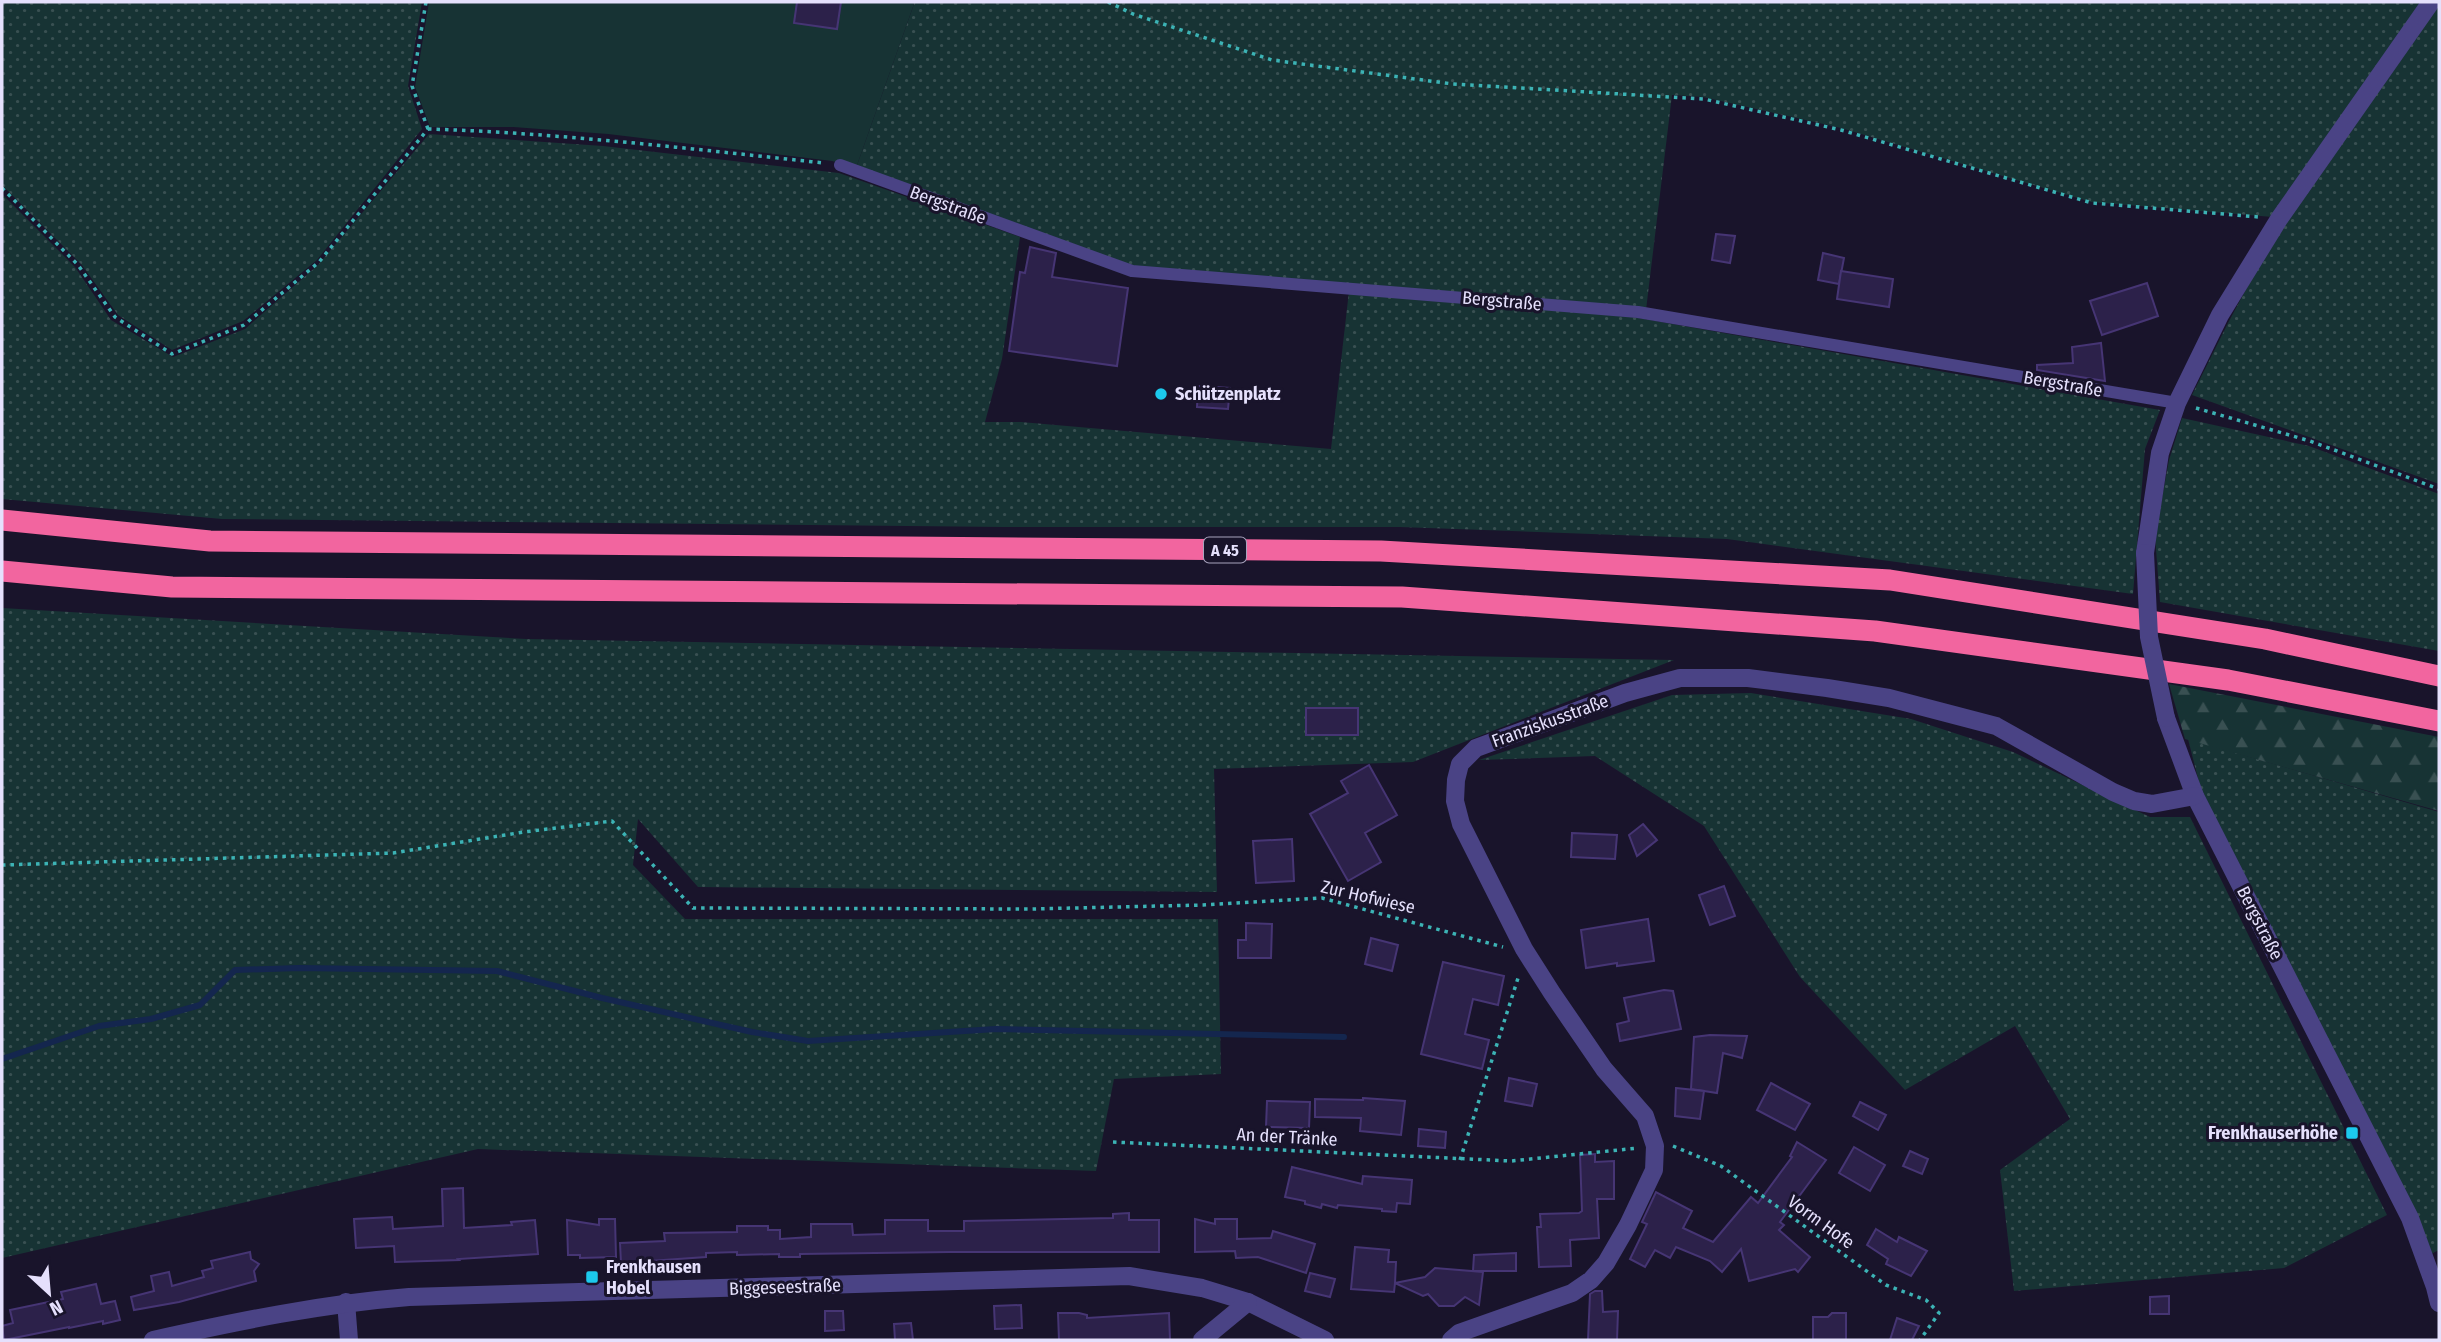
<svg xmlns="http://www.w3.org/2000/svg" width="2441" height="1342" font-family="'Fira Sans Condensed',sans-serif">
	<style>
		.green { fill: url(#green-dots) }
		.forest { fill: url(#forest-firs) }
		.pitch { fill: #173334 }
		.lines { fill: none; stroke-linecap: round; stroke-linejoin: round }
		.stream { stroke: #14264e; stroke-width: 6 }
		.building { fill: #2c214a; stroke: #463574; stroke-width: 2 }
		.path { stroke: #3cb3b5; stroke-width: 3.5; stroke-dasharray: 3.5 5; stroke-linecap: butt }
		.service { stroke: #4a4385; stroke-width: 12 }
		.minor { stroke: #4a4385; stroke-width: 18 }
		.motorway { stroke: #f2659f; stroke-width: 21 }
		.minor-bridge { stroke: #4a4385; stroke-width: 18 }
		.poi-dot { fill: #1cc9ec; stroke: #19142b; stroke-width: 2.5 }
		.labels { text-anchor: middle; stroke-width: 6; stroke-linejoin: round; paint-order: stroke }
		.shield { fill: #19142b; stroke: #a8a3bd; stroke-width: 2 }
		.shield-label { font-size: 16px; font-weight: bold; fill: #e5e0fc }
		.street-label { font-size: 18px; fill: #e5e0fc; stroke: #19142b }
		.poi-label { font-size: 18px; font-weight: bold; fill: #e5e0fc; stroke: #19142b; text-anchor: start }
	</style>
	<defs>
		<pattern id="green-dots" width="8" height="8" patternUnits="userSpaceOnUse" patternTransform="scale(1.75)"><rect width="8" height="8" fill="#173334"/><path d="M2 2h.1M6 6h.1" fill="none" stroke="#395052" stroke-width="1.8" stroke-linecap="round"/></pattern>
		<pattern id="forest-firs" width="22" height="20" patternUnits="userSpaceOnUse" patternTransform="scale(1.75)"><rect width="22" height="20" fill="#173334"/><path d="M5 1l3.5 6h-7zM16 11l3.5 6h-7z" fill="#395052"/></pattern>
	</defs>
	<rect width="100%" height="100%" fill="#19142b"/>
	<g class="green">
		<path d="M2 2H422L408 86 422 129 317 260 243 321 172 350 118 315 81 264 2 185Z"/>
		<path d="M912 2H2424L2273 217 2091 202 1841 128 1703 97 1672 95 1646 310 1132 266 856 168 914 4Z"/>
		<path d="M2439 2V484L2192 395 2228 323 2282 222 2412 44Z"/>
		<path d="M429 134 603 146 839 173 1020 237 1002 359 985 422H1021L1331 449 1349 291 1633 317 2160 410 2145 449 2133 594 1727 539 1400 527H1004L222 519 2 499V194L75 267 111 320 173 357 245 329 318 265Z"/>
		<path d="M2182 418 2309 446 2439 494V651L2160 602 2155 536 2169 460Z"/>
		<path d="M2 608 526 639 1674 660 1413 762 1214 769 1217 892 698 887 638 819 633 865 685 919H1218L1221 1074 1114 1079 1096 1171 478 1149 2 1258Z"/>
		<path d="M1751 693 1911 719 2013 752 2150 817H2190L2387 1215 2284 1268 2014 1291 2000 1170 2070 1119 2015 1026 1905 1090 1800 977 1704 826 1595 756 1479 760 1672 695Z"/>
		<path d="M2188 739 2439 812V1250L2427 1256 2202 794Z"/>
	</g>
	<path class="forest" d="M2169 684 2439 737V811L2185 739Z"/>
	<path class="pitch" d="M429 2H912L914 4 856 168 832 161 608 134 513 127H430L415 87Z"/>
	<g class="lines">
		<path class="stream" d="M2 1059 99 1026 151 1019 200 1005 235 970 299 968 497 971 602 998 752 1032 808 1041 996 1029 1344 1037"/>
	</g>
	<g class="building">
		<path d="M797 2H841L837 29 794 23Z"/>
		<path d="M1716 234 1735 236 1730 263 1712 260Z"/>
		<path d="M1030 247 1056 253 1052 277 1128 288 1117 366 1009 351 1020 272 1025 273Z"/>
		<path d="M1823 253 1844 258 1839 284 1818 280Z"/>
		<path d="M1841 271 1893 279 1889 307 1837 299Z"/>
		<path d="M2147 283 2158 316 2102 335 2090 301Z"/>
		<path d="M2101 343 2105 381 2037 370V365L2073 363 2072 347Z"/>
		<path d="M1198 386 1230 388 1228 409 1197 407Z"/>
		<rect x="1306" y="708" width="52" height="27"/>
		<path d="M1369 765 1397 815 1365 833 1381 862 1348 881 1310 814 1348 793 1341 781Z"/>
		<path d="M1643 824 1657 840 1637 856 1629 835Z"/>
		<path d="M1572 833 1617 835 1615 859 1571 857Z"/>
		<path d="M1292 839 1294 881 1256 883 1253 841Z"/>
		<path d="M1724 886 1735 916 1710 925 1699 895Z"/>
		<path d="M1648 919 1654 961 1617 966V963L1586 968 1581 930Z"/>
		<path d="M1246 923 1272 924 1271 958H1238V940H1246Z"/>
		<path d="M1371 938 1398 945 1392 971 1365 964Z"/>
		<path d="M1443 962 1504 976 1498 1005 1473 999 1465 1034 1489 1040 1482 1069 1421 1054Z"/>
		<path d="M1664 990 1673 991 1681 1029 1620 1041 1617 1024 1629 1021 1624 998Z"/>
		<path d="M1710 1035 1747 1036 1742 1058 1723 1053 1717 1093 1691 1089 1694 1037Z"/>
		<path d="M1509 1078 1537 1084 1532 1106 1505 1101Z"/>
		<path d="M1771 1083 1810 1104 1795 1130 1757 1110Z"/>
		<path d="M1676 1088 1704 1091 1700 1119 1675 1116Z"/>
		<path d="M1363 1098 1405 1101 1401 1135 1360 1131 1361 1118 1315 1117V1099L1363 1100Z"/>
		<path d="M1267 1101 1310 1102 1309 1128 1266 1127Z"/>
		<path d="M1860 1102 1886 1115 1878 1130 1853 1116Z"/>
		<path d="M1419 1129 1446 1132 1445 1148 1418 1146Z"/>
		<path d="M1797 1142 1826 1160 1780 1222 1784 1225 1779 1230 1810 1257 1798 1272 1795 1269 1749 1281 1741 1249 1722 1272 1710 1261 1676 1247 1670 1258 1655 1250 1645 1267 1630 1259 1647 1224 1642 1222 1656 1192 1692 1211 1683 1228 1713 1242 1751 1197 1758 1203 1792 1157 1790 1156Z"/>
		<path d="M1854 1147 1885 1165 1870 1191 1839 1173Z"/>
		<path d="M1910 1151 1928 1159 1922 1174 1903 1166Z"/>
		<path d="M1595 1154V1162L1614 1161V1199H1597L1599 1238 1570 1240 1571 1266 1539 1267 1537 1227H1541L1540 1214 1579 1213 1582 1211 1580 1155Z"/>
		<path d="M1292 1167 1362 1184 1363 1176 1412 1180 1410 1204 1397 1203 1396 1212 1382 1211V1209L1338 1205 1337 1208 1322 1204 1321 1208 1305 1204V1201L1285 1197Z"/>
		<path d="M463 1188 464 1228 512 1225 511 1222 535 1220 538 1254 458 1259 459 1260 395 1262 394 1246 356 1248 354 1219 392 1217 393 1229 443 1226 442 1189Z"/>
		<path d="M1129 1213V1220H1159V1252H950L800 1254V1257H779V1254L737 1255V1252L706 1253V1257L621 1263 620 1243 665 1241 664 1233 737 1232V1226H768V1230H780V1239L811 1237V1224H852L853 1235 885 1234V1220H928V1231H964V1221L1113 1218V1214Z"/>
		<path d="M599 1219H615L616 1257 580 1258V1255H568L567 1220 599 1225Z"/>
		<path d="M1195 1219 1215 1224V1219H1237V1239L1271 1238 1273 1231 1315 1244 1306 1273 1258 1257 1236 1258 1235 1251 1195 1252Z"/>
		<path d="M1876 1229 1897 1242 1899 1237 1927 1251 1911 1276 1886 1264 1888 1259 1867 1245Z"/>
		<path d="M1355 1247 1389 1250 1388 1262H1396L1395 1283 1425 1277 1435 1268 1483 1272 1479 1305 1465 1297 1454 1306H1439L1428 1294 1423 1296 1395 1283 1394 1292 1351 1289Z"/>
		<path d="M250 1252 251 1259 259 1264 254 1271 256 1281 179 1302 134 1310 131 1297 154 1291 151 1276 169 1272 172 1286 204 1277 202 1271 213 1268 211 1261Z"/>
		<path d="M1516 1253V1271H1473L1474 1255Z"/>
		<path d="M1310 1273 1335 1279 1330 1297 1305 1291Z"/>
		<path d="M96 1284 101 1304 115 1301 120 1320 103 1324V1321L69 1328V1327L4 1340 2 1326 13 1323 10 1310 63 1299 61 1292Z"/>
		<path d="M1595 1291H1602L1603 1312 1618 1311 1617 1340H1588L1590 1294Z"/>
		<path d="M2169 1296V1314H2150V1297Z"/>
		<path d="M1021 1305 1022 1328 995 1329 994 1306Z"/>
		<path d="M825 1311H843L844 1330 825 1331Z"/>
		<path d="M1058 1313H1079L1087 1315V1318L1169 1313 1170 1340H1059Z"/>
		<path d="M1832 1313H1846V1340H1813V1317H1828Z"/>
		<path d="M1897 1318 1919 1326 1912 1340H1890Z"/>
		<path d="M911 1323 913 1340H895L894 1324Z"/>
	</g>
	<g class="lines">
		<g class="path">
			<path d="M426 2 412 86 428 129"/>
			<path d="M1108 2 1133 14 1272 60 1453 84 1704 99 1841 130 2092 203 2259 217"/>
			<path d="M428 129C560 133 692 149 824 163"/>
			<path d="M2 188 78 265 115 317 172 354 244 325 319 262 428 129"/>
			<path d="M2196 408 2310 441 2439 489"/>
			<path d="M2 865 393 853 524 832 612 821 693 908 1031 909 1203 905 1322 898 1503 947"/>
			<path d="M1113 1142 1511 1161 1638 1148"/>
			<path d="M1673 1146 1721 1166 1886 1285 1926 1300 1939 1313 1920 1340"/>
			<path d="M1460 1160 1519 975"/>
		</g>
		<path class="service" d="M840 165 1132 271 1638 312 2177 403"/>
		<g class="minor">
			<path d="M2145 553 2160 453 2177 403 2220 315 2279 219 2431 2"/>
			<path d="M2166 718 2195 796 2410 1218 2435 1287 2439 1303"/>
			<path d="M346 1302 349 1340"/>
			<path d="M153 1340C239 1321 321 1304 409 1297L1129 1276 1202 1288 1248 1302 1325 1340"/>
			<path d="M1202 1340 1248 1302"/>
			<path d="M1451 1340 1459 1333 1572 1293 1591 1280 1606 1263 1628 1225 1654 1170 1655 1146 1645 1116 1604 1069 1552 993 1524 949 1461 824 1455 801 1456 780 1460 764 1476 748 1625 693 1680 678H1748L1827 688 1889 698 1996 726 2113 792 2134 801 2152 804 2195 796"/>
		</g>
		<g class="motorway">
			<path d="M2 520 210 541 1381 551 1890 580 2265 639 2439 676"/>
			<path d="M2 571 172 587 1402 597 1875 631 2228 680 2439 721"/>
		</g>
		<path class="minor-bridge" d="M2145 553 2149 637 2166 718"/>
	</g>
	<g class="poi-dot">
		<circle cx="1161" cy="394" r="7"/>
		<rect x="2345" y="1126" width="14" height="14" rx="3.5"/>
		<rect x="585" y="1270" width="14" height="14" rx="3.5"/>
	</g>
	<g class="labels">
		<rect class="shield" x="1204" y="537.5" width="42" height="25" rx="5"/>
		<g class="shield-label">
			<text x="1225" y="556">A 45</text>
		</g>
		<g class="street-label">
			<text transform="translate(948 205) rotate(20)" y="6">Bergstraße</text>
			<text transform="translate(1502 301) rotate(5)" y="6">Bergstraße</text>
			<text transform="translate(2063 384) rotate(10)" y="6">Bergstraße</text>
			<text transform="translate(1550 721) rotate(-20)" y="6">Franziskusstraße</text>
			<text transform="translate(1368 897) rotate(13)" y="6">Zur Hofwiese</text>
			<text transform="translate(2260 923) rotate(63)" y="6">Bergstraße</text>
			<text transform="translate(1287 1137) rotate(3)" y="6">An der Tränke</text>
			<text transform="translate(1821 1222) rotate(36)" y="6">Vorm Hofe</text>
			<text transform="translate(785 1287) rotate(-2)" y="6">Biggeseestraße</text>
		</g>
		<g class="poi-label">
			<text x="1175" y="400">Schützenplatz</text>
			<text x="2338" y="1139" text-anchor="end">Frenkhauserhöhe</text>
			<text x="606" y="1273">Frenkhausen<tspan x="606" dy="21">Hobel</tspan></text>
		</g>
	</g>
	<rect width="2441" height="1342" fill="none" stroke="#e5e0fc" stroke-width="7"/>
	<g transform="translate(49 1293) rotate(154)" stroke="#19142b" stroke-width="5" paint-order="stroke">
	<path d="M0-5L12 26L0 18L-12 26Z" fill="#e5e0fc"/>
	<text y="-10" font-size="19" font-weight="bold" text-anchor="middle" fill="#e5e0fc">N</text>
	</g>
</svg>
